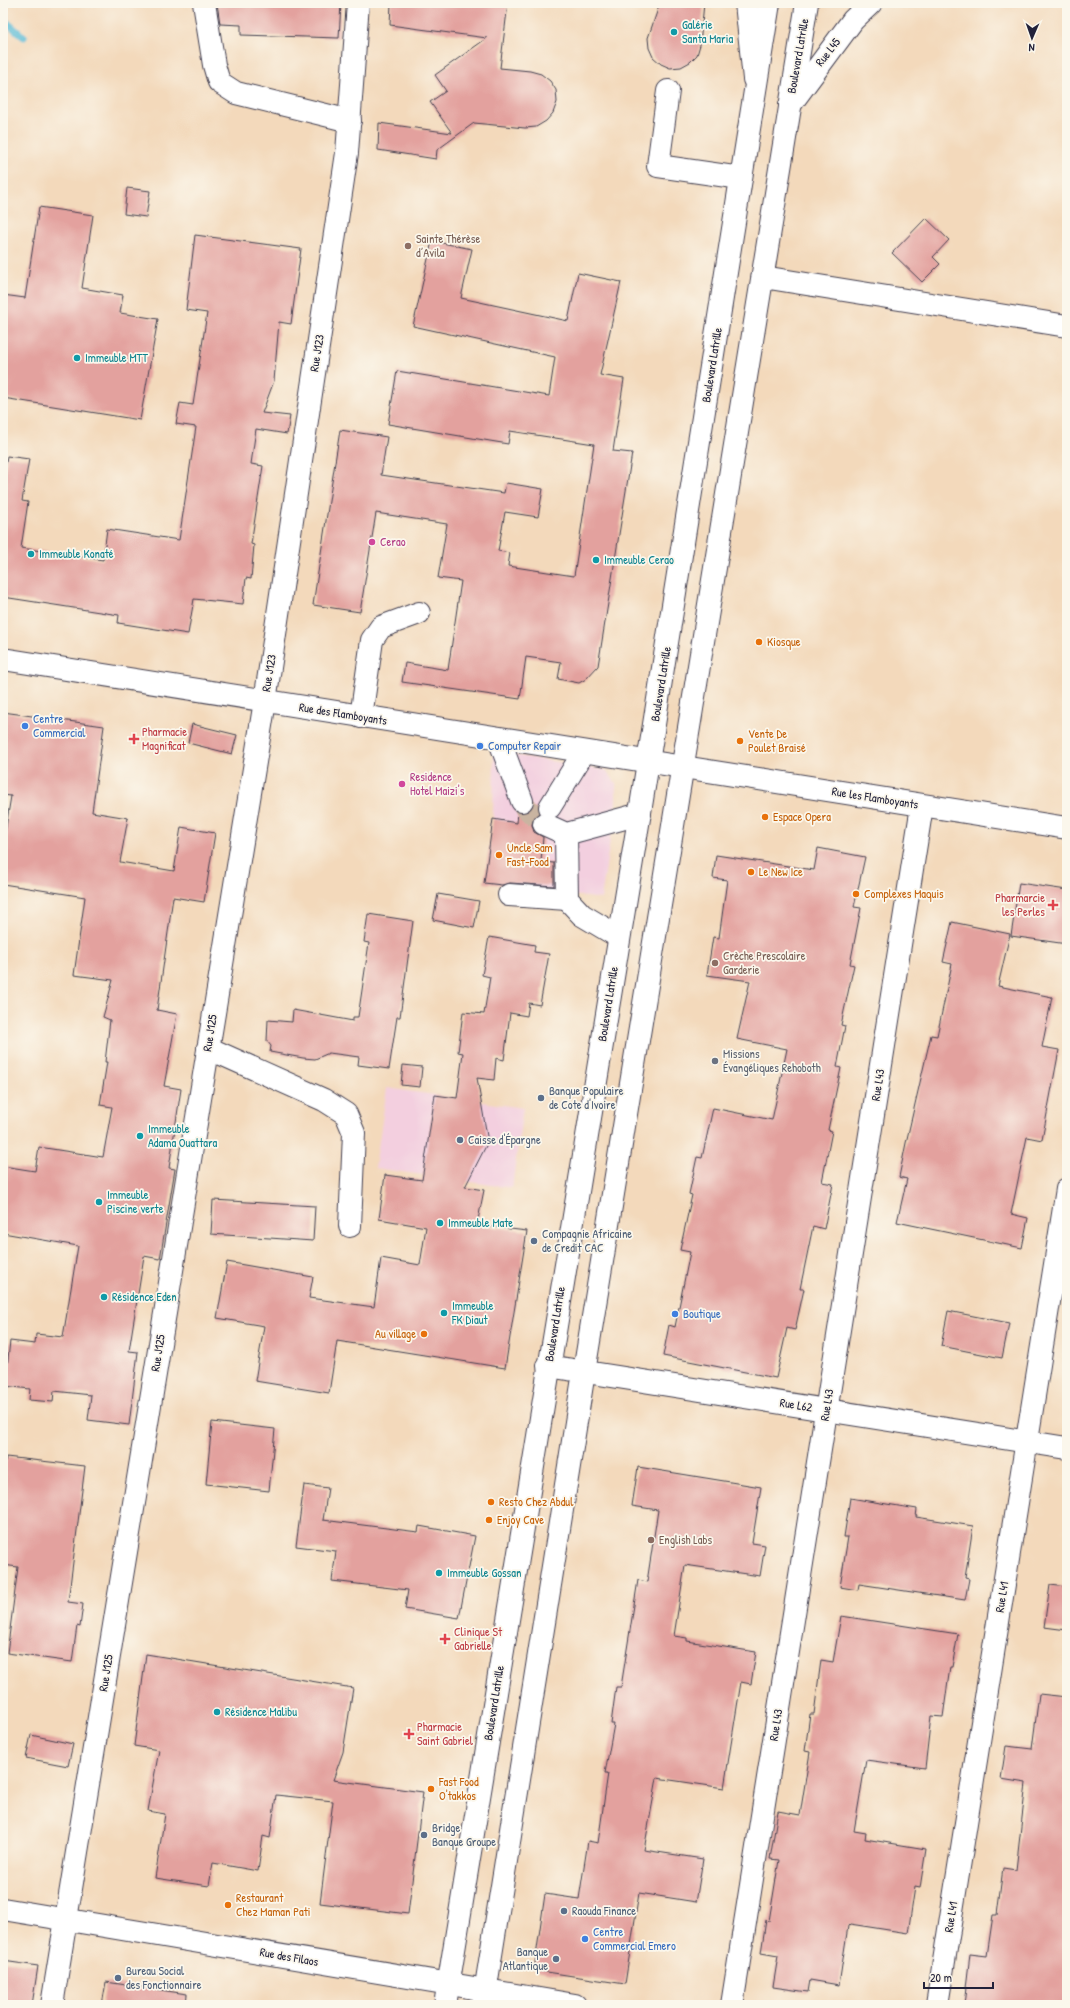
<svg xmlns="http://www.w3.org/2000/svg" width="1070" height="2008" font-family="'Patrick Hand',sans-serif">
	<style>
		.built { fill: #f3cfdf }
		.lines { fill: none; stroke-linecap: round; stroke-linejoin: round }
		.stream { stroke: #57bad5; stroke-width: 7 }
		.building { fill: #e3a19e }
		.minor-tunnel { stroke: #c9b4a1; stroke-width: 22; stroke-dasharray: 22 11; stroke-linecap: butt }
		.minor-casing { stroke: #413d4e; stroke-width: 24 }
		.major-casing { stroke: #413d4e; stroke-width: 24 }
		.minor { stroke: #fff; stroke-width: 22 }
		.major { stroke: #fff; stroke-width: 22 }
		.culture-dot { fill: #0f9aa8; stroke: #fbf7ec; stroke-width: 1.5 }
		.education-dot { fill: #8d6e63; stroke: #fbf7ec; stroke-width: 1.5 }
		.hotel-dot { fill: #d1479c; stroke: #fbf7ec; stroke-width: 1.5 }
		.food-dot { fill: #e8710a; stroke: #fbf7ec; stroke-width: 1.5 }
		.shop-dot { fill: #3f7fe0; stroke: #fbf7ec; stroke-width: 1.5 }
		.health-dot { fill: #e0444e; stroke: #fbf7ec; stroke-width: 1.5 }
		.worship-dot { fill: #6b7280; stroke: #fbf7ec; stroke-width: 1.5 }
		.service-dot { fill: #5c6f8a; stroke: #fbf7ec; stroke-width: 1.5 }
		.labels { text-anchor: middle; stroke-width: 3.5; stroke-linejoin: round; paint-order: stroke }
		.culture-label { font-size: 12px; fill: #0d838f; stroke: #fbf7ec; text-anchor: start }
		.street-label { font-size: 12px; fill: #22223b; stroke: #fbf7ec }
		.education-label { font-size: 12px; fill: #785e54; stroke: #fbf7ec; text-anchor: start }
		.hotel-label { font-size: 12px; fill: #b23c85; stroke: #fbf7ec; text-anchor: start }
		.food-label { font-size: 12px; fill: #c56008; stroke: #fbf7ec; text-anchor: start }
		.shop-label { font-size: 12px; fill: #366cbe; stroke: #fbf7ec; text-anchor: start }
		.health-label { font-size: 12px; fill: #be3a42; stroke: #fbf7ec; text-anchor: start }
		.worship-label { font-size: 12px; fill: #5b616d; stroke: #fbf7ec; text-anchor: start }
		.service-label { font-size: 12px; fill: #4e5e75; stroke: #fbf7ec; text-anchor: start }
	</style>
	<rect width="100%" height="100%" fill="#fbf7ec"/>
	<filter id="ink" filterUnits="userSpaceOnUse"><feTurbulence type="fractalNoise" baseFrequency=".025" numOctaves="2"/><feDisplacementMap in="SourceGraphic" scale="8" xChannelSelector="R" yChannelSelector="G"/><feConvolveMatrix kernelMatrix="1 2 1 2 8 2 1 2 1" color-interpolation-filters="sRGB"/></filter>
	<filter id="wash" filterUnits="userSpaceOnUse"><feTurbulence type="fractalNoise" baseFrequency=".012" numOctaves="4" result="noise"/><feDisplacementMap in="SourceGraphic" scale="16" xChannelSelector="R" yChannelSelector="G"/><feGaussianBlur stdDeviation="0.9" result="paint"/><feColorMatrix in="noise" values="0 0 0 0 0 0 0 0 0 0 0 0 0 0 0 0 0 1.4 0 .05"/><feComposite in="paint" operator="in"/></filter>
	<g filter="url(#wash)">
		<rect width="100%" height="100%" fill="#f3d9bb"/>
		<g class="built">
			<path d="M494 752 606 770 616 783V802L601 899 503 885 511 822 493 819Z"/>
			<path d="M387 1088 523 1108 512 1188 375 1168Z"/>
		</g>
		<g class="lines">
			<path class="stream" d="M3 19 24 37"/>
		</g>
		<g id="blocks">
			<g class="building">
				<path d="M217 3H341L339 38 241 35V25L220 24Z"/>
				<path d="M391 3H508L500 68 530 71 541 74 550 81 556 90 557 102 553 113 546 121 536 127 525 128 474 123 437 150 436 159 378 150 379 123 452 133 430 102 446 91 435 75 487 38 390 25Z"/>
				<path d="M660 3H704L700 45 697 55 690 62 681 67 670 68 661 64 653 57 649 48 648 38Z"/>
				<path d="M127 188 150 191 146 217 124 214Z"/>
				<path d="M39 207 93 215 82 288 123 295 120 313 158 319 140 420 3 398V295L25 298Z"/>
				<path d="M926 218 949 240 933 257 940 264 922 282 892 253Z"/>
				<path d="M195 235 301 249 291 324 279 322 274 381 262 413 290 416 287 434 256 429 251 464 263 466 251 544 254 545 251 579 246 578 243 604 194 599 188 634 118 623 119 615 3 597V481L7 456 29 459 22 501 28 502 21 548 103 560 107 529 179 540 196 427 176 424 180 403 193 405 207 313 186 310Z"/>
				<path d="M432 241 472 249 461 298 568 321 578 273 621 282 600 375 624 379 613 451 632 453 598 666 586 679 579 683 558 679 561 662 526 657 520 699 402 682 405 663 448 670 461 581 438 578 447 524 376 513 360 612 313 605 340 430 387 437 381 475 504 493 506 483 543 489 538 517 505 512 498 551 510 553 508 566 574 576 594 444 510 431 508 444 388 424 397 371 549 396 555 357 413 326Z"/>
				<path d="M3 712 104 726 92 812 128 818 120 862 174 871 181 827 215 833 204 902 173 897 157 1010 177 1014 164 1086 181 1089 169 1168 175 1169 160 1259 144 1256 129 1351 138 1352 129 1425 88 1420 91 1395 54 1391 53 1402 29 1400 30 1389 5 1386 10 1341 35 1344 36 1334 63 1337 78 1246 3 1233V1166L35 1171 39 1147 103 1157 112 1107 100 1105 107 1062H105L110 1020 103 1017 113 980 74 975 85 897 3 884V846L11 796 3 795Z"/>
				<path d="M192 724 237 735 232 754 188 743Z"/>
				<path d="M532 808H538L539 813 533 818 532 825 534 832 543 837 541 862 554 863V886L510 883 502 885 484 883 493 819 517 823 518 812 526 813Z"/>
				<path d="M818 848 865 857 854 907 861 908 850 964 854 965 841 1025 845 1026 837 1067 841 1068 828 1130 832 1131 822 1182 833 1184 824 1229 813 1226 800 1289H804L795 1330 787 1328 776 1378 663 1356 669 1325 675 1327 690 1252 680 1250 692 1195 689 1194 697 1157 702 1158 713 1108 772 1120 787 1049 737 1039 750 981 707 975 713 937 719 938 727 880 713 878 716 855 814 870Z"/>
				<path d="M1019 883 1067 890V944L1011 936Z"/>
				<path d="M438 894 479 901 474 928 433 920Z"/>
				<path d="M368 914 413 921 400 1017H397L389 1069 358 1065 359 1057 329 1053 315 1059 303 1058 270 1052 271 1046 267 1041 268 1020 292 1022 293 1010 353 1021V1017H358L369 943 364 942Z"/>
				<path d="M952 922 1010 934 998 986 1052 997 1042 1047 1059 1050 1042 1140 1027 1137 1011 1214 1028 1218 1022 1248 897 1222 907 1179 899 1177 906 1143 931 1035 937 1036 952 964 943 962Z"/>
				<path d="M489 937 535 945 534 952 549 954 540 1005 529 1003 527 1016 510 1013 504 1060 496 1058 494 1080 477 1078 488 1142 465 1187 484 1190 477 1225 527 1231 505 1368 337 1341 329 1393 255 1381 264 1326 217 1318 227 1262 313 1277 309 1298 374 1307 381 1258 420 1265 426 1227 379 1219 385 1175 422 1180 435 1095 457 1098 463 1053 458 1052 463 1012 484 1014 490 977 482 975Z"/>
				<path d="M403 1065 422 1067 420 1087 401 1085Z"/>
				<path d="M213 1200 315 1206 313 1241 211 1234Z"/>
				<path d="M948 1311 1009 1323 1002 1358 941 1346Z"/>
				<path d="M212 1422 275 1429 269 1491 206 1484Z"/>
				<path d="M6 1457 85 1466 68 1602 83 1604 80 1627 77 1626 72 1662 7 1653 18 1567 3 1565V1478Z"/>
				<path d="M638 1467 761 1487 752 1543 765 1545 760 1576 685 1565 674 1636 687 1638V1641L756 1652 751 1684 741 1682 724 1788 657 1778 644 1850 703 1859 696 1902 639 1893 625 1984 534 1970 545 1894 579 1899 588 1841 598 1843 608 1773H605L614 1724H611L616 1687H621L638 1580 647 1582 658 1510 632 1506Z"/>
				<path d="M304 1485 328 1488 323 1520 418 1532 419 1526 475 1536 459 1618 405 1609 408 1590 332 1581 336 1551 296 1546Z"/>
				<path d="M850 1498 917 1509 916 1517 973 1526 965 1578 969 1579 965 1600 859 1584 858 1590 840 1587 848 1537H844Z"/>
				<path d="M1050 1585 1067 1587V1630L1044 1627Z"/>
				<path d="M841 1616 958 1634 952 1667H950L943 1717 931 1716 925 1768 866 1760 854 1831 866 1833 865 1839 926 1849 920 1888 915 1887 908 1933 850 1924 848 1926 839 1985 810 1980 808 1992 773 1987 778 1956 761 1953 766 1920 769 1921 779 1860 770 1859 778 1811 800 1815 810 1752 805 1751 810 1714H814L821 1660 833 1662Z"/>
				<path d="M146 1654 353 1688 343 1752 333 1780 423 1792 408 1914 320 1903 333 1801 276 1795 270 1838 263 1836 258 1871 213 1863 209 1886 155 1878 165 1814 148 1811 159 1750 134 1746Z"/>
				<path d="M1039 1694 1067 1697V2005H964L970 1954 987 1956 993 1915H997L1003 1868 1016 1870 1026 1783 1001 1779 1006 1746 1032 1749Z"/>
				<path d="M31 1735 73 1744 68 1766 26 1758Z"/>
				<path d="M3 1961 38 1966 32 2005H3Z"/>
				<path d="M106 1982 187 1994 186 2005H102Z"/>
			</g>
		</g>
	</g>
	<g filter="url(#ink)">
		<use href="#blocks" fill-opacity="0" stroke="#413d4e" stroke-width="1"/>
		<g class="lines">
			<path class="minor-tunnel" d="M522 801 525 807 544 824"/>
			<defs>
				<g id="minor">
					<path d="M204 3 214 65 219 82 236 93 350 121"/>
					<path d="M746 3 754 79"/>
					<path d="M668 91 658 166 741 178"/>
					<path d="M790 105 853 20 871 3"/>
					<path d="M763 277 1067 326"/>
					<path d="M3 659 1067 828"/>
					<path d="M361 717 372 640 381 627 419 613"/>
					<path d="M499 739 522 801"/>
					<path d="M550 807 584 752"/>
					<path d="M544 824 566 834 640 814"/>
					<path d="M566 834 567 899 582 915 619 937"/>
					<path d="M509 895 567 899"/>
					<path d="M208 1048 324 1100 346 1114 354 1133 350 1226"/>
					<path d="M548 1366 1067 1448"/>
					<path d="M3 1909 575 2005"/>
					<path d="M52 2005 265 701 347 153 358 3"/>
					<path d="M732 2005 922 806"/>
					<path d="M937 2005 1067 1189"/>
				</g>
				<g id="major">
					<path d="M445 2005 641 806 769 3"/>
					<path d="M483 2005 584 1372 807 3"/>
				</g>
			</defs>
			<use href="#minor" class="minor-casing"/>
			<use href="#major" class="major-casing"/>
			<use href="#minor" class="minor"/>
			<use href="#major" class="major"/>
		</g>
	</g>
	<g class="culture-dot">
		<circle cx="674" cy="32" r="4"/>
		<circle cx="77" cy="358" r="4"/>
		<circle cx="31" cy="554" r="4"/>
		<circle cx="596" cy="560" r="4"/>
		<circle cx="140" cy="1136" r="4"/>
		<circle cx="99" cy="1202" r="4"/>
		<circle cx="440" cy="1223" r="4"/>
		<circle cx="104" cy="1297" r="4"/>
		<circle cx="444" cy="1313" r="4"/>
		<circle cx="439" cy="1573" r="4"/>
		<circle cx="217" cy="1712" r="4"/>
	</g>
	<g class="education-dot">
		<circle cx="408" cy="246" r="4"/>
		<circle cx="715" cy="963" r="4"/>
		<circle cx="651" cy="1540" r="4"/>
	</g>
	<g class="hotel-dot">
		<circle cx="372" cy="542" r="4"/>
		<circle cx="402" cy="784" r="4"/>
	</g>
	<g class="food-dot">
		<circle cx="759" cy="642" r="4"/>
		<circle cx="740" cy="741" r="4"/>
		<circle cx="765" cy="817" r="4"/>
		<circle cx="499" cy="855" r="4"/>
		<circle cx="751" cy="872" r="4"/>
		<circle cx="856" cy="894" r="4"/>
		<circle cx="424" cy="1334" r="4"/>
		<circle cx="491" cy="1502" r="4"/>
		<circle cx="489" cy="1520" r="4"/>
		<circle cx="431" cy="1789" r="4"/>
		<circle cx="228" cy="1905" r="4"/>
	</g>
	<g class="shop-dot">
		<circle cx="25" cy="726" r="4"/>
		<circle cx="480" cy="746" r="4"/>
		<circle cx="675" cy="1314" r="4"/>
		<circle cx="585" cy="1939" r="4"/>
	</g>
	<g class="health-dot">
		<path d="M132 733h4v4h4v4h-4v4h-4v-4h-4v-4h4z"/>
		<path d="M1051 899h4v4h4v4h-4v4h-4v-4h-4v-4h4z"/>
		<path d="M443 1633h4v4h4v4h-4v4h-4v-4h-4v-4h4z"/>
		<path d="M407 1728h4v4h4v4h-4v4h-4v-4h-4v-4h4z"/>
	</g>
	<circle class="worship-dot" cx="715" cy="1061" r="4"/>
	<g class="service-dot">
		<circle cx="541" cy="1098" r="4"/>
		<circle cx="460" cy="1140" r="4"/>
		<circle cx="534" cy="1241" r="4"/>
		<circle cx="424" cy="1835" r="4"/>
		<circle cx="564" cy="1911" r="4"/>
		<circle cx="556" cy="1959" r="4"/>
		<circle cx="118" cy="1978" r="4"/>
	</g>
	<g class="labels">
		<g class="culture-label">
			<text x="682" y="29">Galérie<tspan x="682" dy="14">Santa Maria</tspan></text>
			<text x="85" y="362">Immeuble MTT</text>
			<text x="39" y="558">Immeuble Konaté</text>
			<text x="604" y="564">Immeuble Cerao</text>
			<text x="148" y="1133">Immeuble<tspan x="148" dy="14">Adama Ouattara</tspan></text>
			<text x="107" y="1199">Immeuble<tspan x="107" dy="14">Piscine verte</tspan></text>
			<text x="448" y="1227">Immeuble Mate</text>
			<text x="112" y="1301">Résidence Eden</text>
			<text x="452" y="1310">Immeuble<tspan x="452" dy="14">FK Diaut</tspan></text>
			<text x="447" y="1577">Immeuble Gossan</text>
			<text x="225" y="1716">Résidence Malibu</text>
		</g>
		<g class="street-label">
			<text transform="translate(828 52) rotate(-52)" y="4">Rue L45</text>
			<text transform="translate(798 56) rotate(-80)" y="4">Boulevard Latrille</text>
			<text transform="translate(317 353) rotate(-81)" y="4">Rue J123</text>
			<text transform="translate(712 365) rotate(-81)" y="4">Boulevard Latrille</text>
			<text transform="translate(269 673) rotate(-81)" y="4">Rue J123</text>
			<text transform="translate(661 684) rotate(-81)" y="4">Boulevard Latrille</text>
			<text transform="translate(343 714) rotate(9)" y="4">Rue des Flamboyants</text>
			<text transform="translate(875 798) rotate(9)" y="4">Rue les Flamboyants</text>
			<text transform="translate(608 1004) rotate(-81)" y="4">Boulevard Latrille</text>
			<text transform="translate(210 1033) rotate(-81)" y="4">Rue J125</text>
			<text transform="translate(878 1085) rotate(-81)" y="4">Rue L43</text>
			<text transform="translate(555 1324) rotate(-81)" y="4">Boulevard Latrille</text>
			<text transform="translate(158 1353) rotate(-81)" y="4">Rue J125</text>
			<text transform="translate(796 1405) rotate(9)" y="4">Rue L62</text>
			<text transform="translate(827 1405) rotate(-81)" y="4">Rue L43</text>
			<text transform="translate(1002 1597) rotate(-81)" y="4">Rue L41</text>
			<text transform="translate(106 1673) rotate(-81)" y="4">Rue J125</text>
			<text transform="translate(494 1703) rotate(-81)" y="4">Boulevard Latrille</text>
			<text transform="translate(776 1725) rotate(-81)" y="4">Rue L43</text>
			<text transform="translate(951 1917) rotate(-81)" y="4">Rue L41</text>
			<text transform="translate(289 1957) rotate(10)" y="4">Rue des Filaos</text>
		</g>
		<g class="education-label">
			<text x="416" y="243">Sainte Thérèse<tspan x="416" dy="14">d’Avila</tspan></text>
			<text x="723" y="960">Crèche Prescolaire<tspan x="723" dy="14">Garderie</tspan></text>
			<text x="659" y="1544">English Labs</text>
		</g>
		<g class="hotel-label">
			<text x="380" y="546">Cerao</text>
			<text x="410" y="781">Residence<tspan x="410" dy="14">Hotel Maizi's</tspan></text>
		</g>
		<g class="food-label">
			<text x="767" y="646">Kiosque</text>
			<text x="748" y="738">Vente De<tspan x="748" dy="14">Poulet Braisé</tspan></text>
			<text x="773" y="821">Espace Opera</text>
			<text x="507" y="852">Uncle Sam<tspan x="507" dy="14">Fast-Food</tspan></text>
			<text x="759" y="876">Le New Ice</text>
			<text x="864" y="898">Complexes Maquis</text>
			<text x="416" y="1338" text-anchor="end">Au village</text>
			<text x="499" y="1506">Resto Chez Abdul</text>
			<text x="497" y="1524">Enjoy Cave</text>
			<text x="439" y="1786">Fast Food<tspan x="439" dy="14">O'takkos</tspan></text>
			<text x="236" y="1902">Restaurant<tspan x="236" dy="14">Chez Maman Pati</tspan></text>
		</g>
		<g class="shop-label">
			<text x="33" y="723">Centre<tspan x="33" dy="14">Commercial</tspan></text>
			<text x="488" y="750">Computer Repair</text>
			<text x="683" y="1318">Boutique</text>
			<text x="593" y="1936">Centre<tspan x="593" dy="14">Commercial Emero</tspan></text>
		</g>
		<g class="health-label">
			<text x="142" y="736">Pharmacie<tspan x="142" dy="14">Magnificat</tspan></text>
			<text x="1045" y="902" text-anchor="end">Pharmarcie<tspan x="1045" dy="14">les Perles</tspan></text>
			<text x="454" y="1636">Clinique St<tspan x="454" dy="14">Gabrielle</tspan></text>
			<text x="417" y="1731">Pharmacie<tspan x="417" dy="14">Saint Gabriel</tspan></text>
		</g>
		<g class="worship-label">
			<text x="723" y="1058">Missions<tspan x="723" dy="14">Évangéliques Rehoboth</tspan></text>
		</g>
		<g class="service-label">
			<text x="549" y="1095">Banque Populaire<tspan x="549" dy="14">de Cote d'Ivoire</tspan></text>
			<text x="468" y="1144">Caisse d'Épargne</text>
			<text x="542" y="1238">Compagnie Africaine<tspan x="542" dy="14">de Credit CAC</tspan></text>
			<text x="432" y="1832">Bridge<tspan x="432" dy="14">Banque Groupe</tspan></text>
			<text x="572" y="1915">Raouda Finance</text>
			<text x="548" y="1956" text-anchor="end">Banque<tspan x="548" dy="14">Atlantique</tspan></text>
			<text x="126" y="1975">Bureau Social<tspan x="126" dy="14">des Fonctionnaire</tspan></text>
		</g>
	</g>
	<rect width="1070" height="2008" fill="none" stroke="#fbf7ec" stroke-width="16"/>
	<g transform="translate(1032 38) rotate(182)" stroke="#fbf7ec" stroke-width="3" paint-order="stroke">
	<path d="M0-3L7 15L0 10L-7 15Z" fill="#22223b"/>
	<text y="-6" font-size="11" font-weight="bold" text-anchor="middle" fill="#22223b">N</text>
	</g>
	<path d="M924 1982v6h69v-6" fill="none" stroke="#22223b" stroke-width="2"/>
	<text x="930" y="1982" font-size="12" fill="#22223b" stroke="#fbf7ec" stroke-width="3" paint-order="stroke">20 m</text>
</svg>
